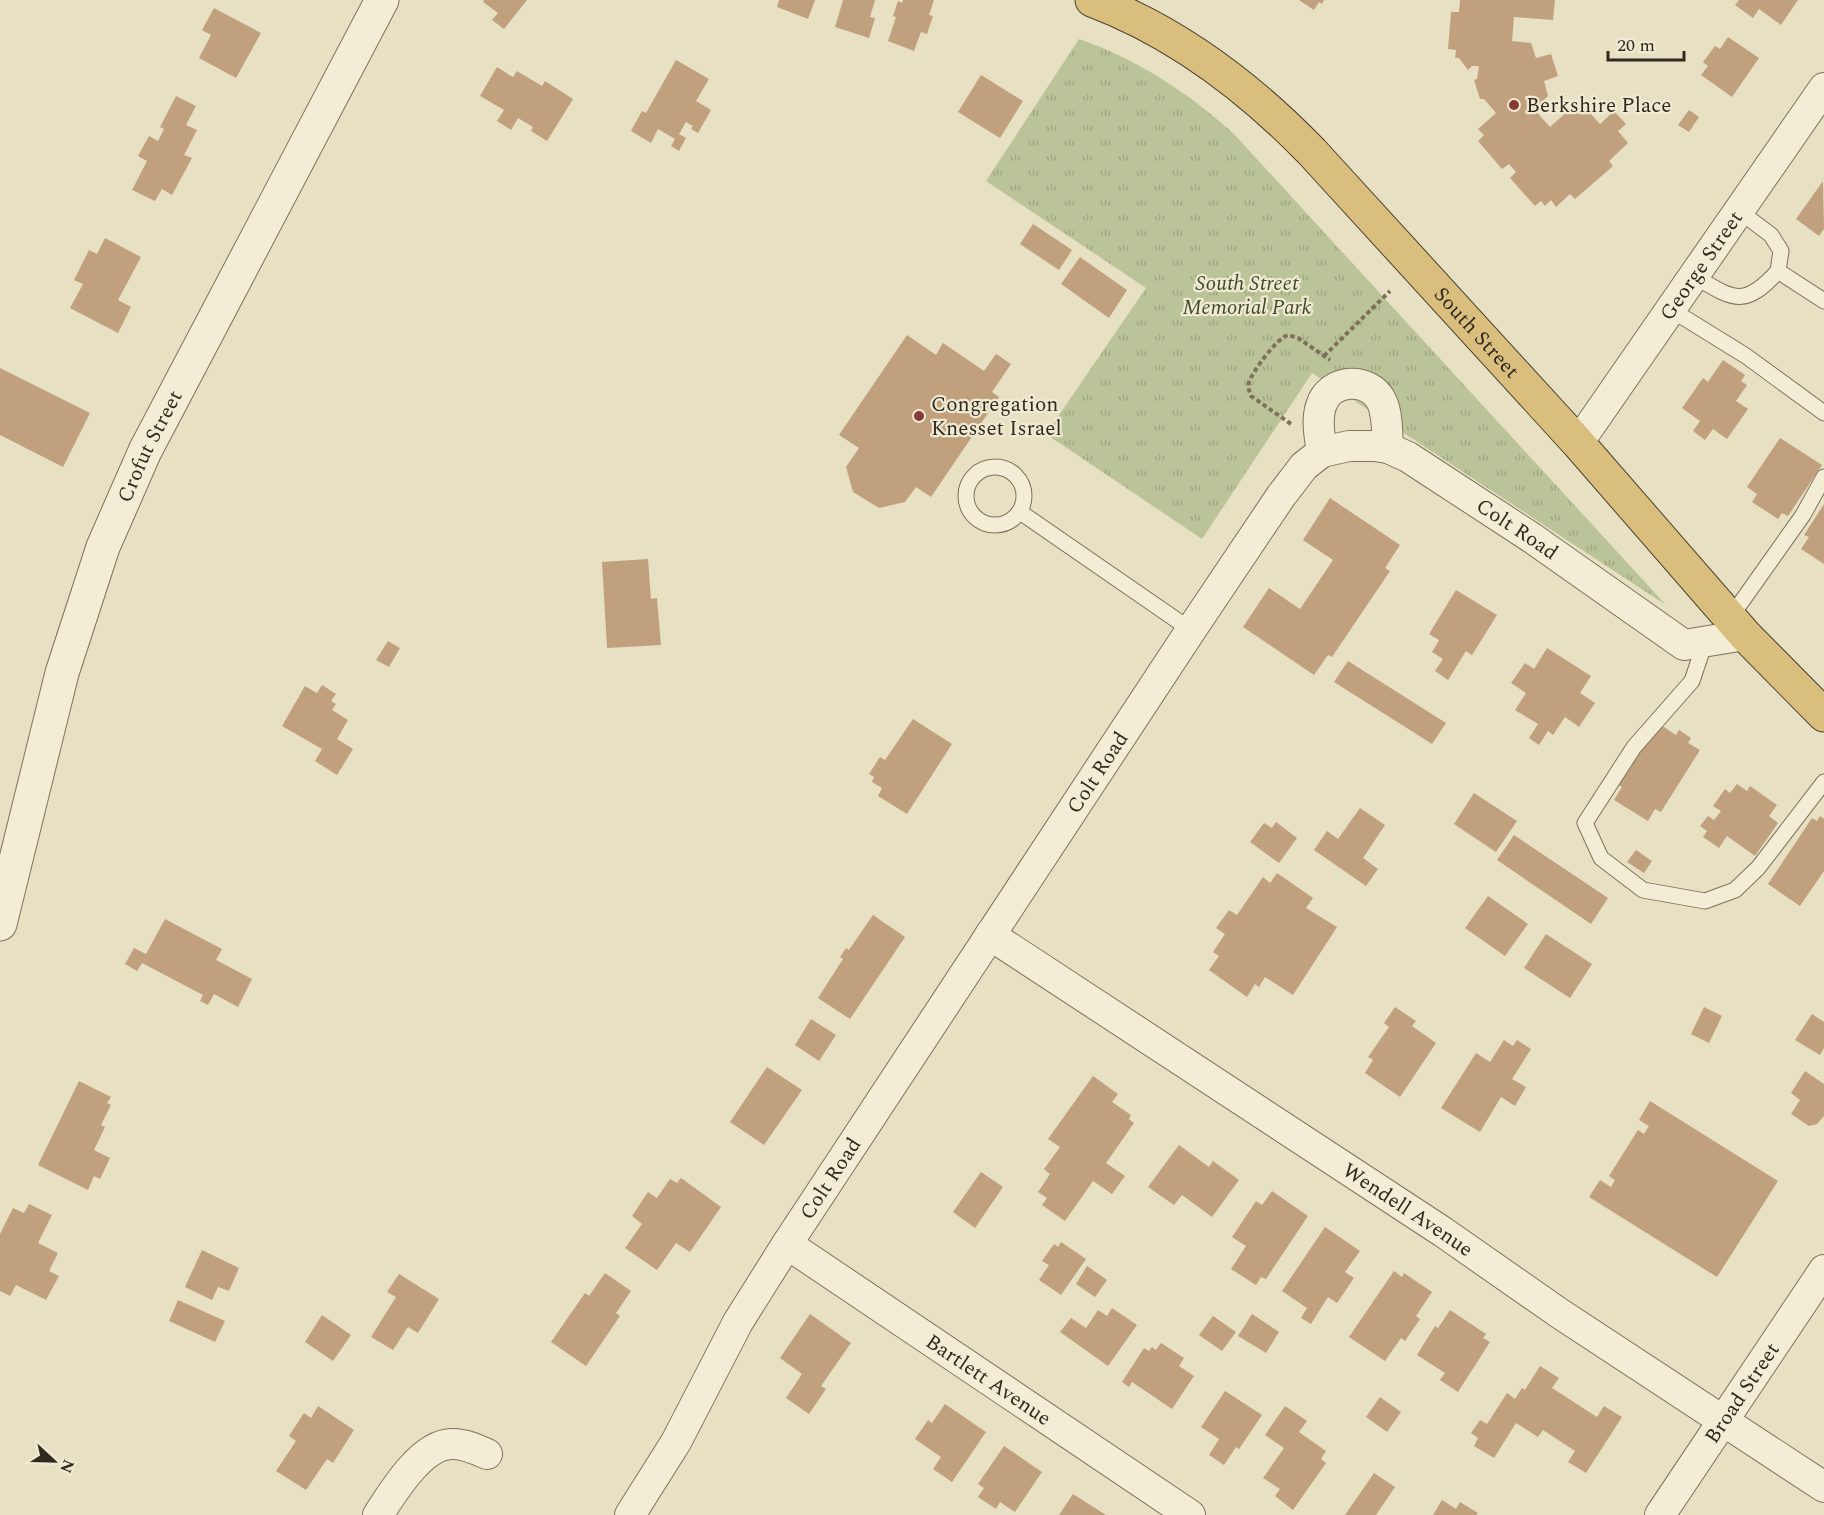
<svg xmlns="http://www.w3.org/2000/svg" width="1824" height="1515" font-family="Spectral,serif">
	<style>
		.park { fill: url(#park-tufts) }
		.building { fill: #c1a07e }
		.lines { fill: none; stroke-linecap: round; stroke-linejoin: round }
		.service-casing { stroke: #7f725c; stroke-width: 17 }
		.minor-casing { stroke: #7f725c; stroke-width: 32 }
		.tertiary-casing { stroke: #7f725c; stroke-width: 35 }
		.trunk-casing { stroke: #4d4130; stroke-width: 35 }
		.path { stroke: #7f725c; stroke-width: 4; stroke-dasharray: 4.5 3; stroke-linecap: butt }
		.service { stroke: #f3edd5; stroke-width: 15 }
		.minor { stroke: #f3edd5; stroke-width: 30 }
		.tertiary { stroke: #f3edd5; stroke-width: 33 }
		.trunk { stroke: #d9be7e; stroke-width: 33 }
		.poi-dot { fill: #863c34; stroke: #f0ead2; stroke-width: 2 }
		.labels { text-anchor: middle; stroke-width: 4.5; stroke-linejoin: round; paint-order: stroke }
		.poi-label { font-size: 21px; fill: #31291e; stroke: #f0ead2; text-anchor: start }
		.street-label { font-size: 21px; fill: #31291e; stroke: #f0ead2 }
		.park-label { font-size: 21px; font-style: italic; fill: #3f4b28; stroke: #f0ead2 }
	</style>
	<defs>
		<pattern id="park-tufts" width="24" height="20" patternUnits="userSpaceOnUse" patternTransform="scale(1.5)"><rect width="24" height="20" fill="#bbc499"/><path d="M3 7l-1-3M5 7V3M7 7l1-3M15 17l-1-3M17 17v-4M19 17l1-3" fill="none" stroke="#a1a883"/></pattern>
	</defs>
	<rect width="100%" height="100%" fill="#e7e0c3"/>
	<path class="park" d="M1079 39C1137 59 1187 92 1233 133L1666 605 1312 373 1202 539 1046 434 1146 288 986 181Z"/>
	<g class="building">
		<path d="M484 0H527L504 29 492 20 498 13 483 2Z"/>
		<path d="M779 0H815L808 19 777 7Z"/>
		<path d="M843 0H875L870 17 875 18 869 38 835 27Z"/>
		<path d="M903 0H934L929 15 933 16 927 34 921 32 914 51 888 41 896 17 893 16 898 1 902 3Z"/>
		<path d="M1299 0H1324L1322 4 1319 2 1314 10Z"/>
		<path d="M1460 0H1555L1553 20 1514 17 1512 41 1531 43 1536 58 1551 54 1558 76 1544 81 1548 96 1534 109 1550 127 1579 101 1600 124 1614 111 1626 124 1618 131 1628 143 1609 161 1613 166 1575 199 1570 194 1556 207 1551 200 1545 206 1541 201 1535 206 1510 178 1516 172 1509 164 1502 169 1478 141 1484 135 1478 129 1496 113 1484 99H1480L1474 80 1477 79 1479 66H1472L1468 70 1459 58H1455L1456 50 1448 49 1451 12H1459Z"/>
		<path d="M1739 0H1798L1781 25 1759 9 1753 18 1735 5Z"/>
		<path d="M214 8 261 33 236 78 199 58 211 35 202 30Z"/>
		<path d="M1728 37 1759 58 1732 97 1701 75 1708 66 1703 62 1715 46 1720 49Z"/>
		<path d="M676 60 709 79 696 101 711 110 698 133 691 129 693 126 686 122 679 134 686 138 679 151 671 146 675 139 658 129 651 143 631 131 642 111 646 113Z"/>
		<path d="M497 67 513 77 517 71 542 86 545 81 573 99 547 141 531 131 533 127 518 118 511 130 497 121 504 110 480 96Z"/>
		<path d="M981 75 1023 101 1000 138 958 112Z"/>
		<path d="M176 96 196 106 186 125 197 130 184 155 192 158 172 195 162 189 155 201 132 190 147 161 138 156 149 136 158 141 164 129 160 127Z"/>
		<path d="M1689 110 1699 117 1689 132 1678 125Z"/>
		<path d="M1823 181 1824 229 1819 236 1796 219Z"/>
		<path d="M1033 224 1072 250 1059 270 1020 244Z"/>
		<path d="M105 238 141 257 118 300 131 307 118 333 70 308 83 284 74 280 89 250 97 254Z"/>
		<path d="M1080 257 1127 290 1109 318 1061 284Z"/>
		<path d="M907 335 936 355 943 343 984 371 996 354 1011 364 992 392 999 397 931 497 916 487 905 502 879 508 853 492 846 467 859 448 839 435Z"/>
		<path d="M1723 360 1745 375 1741 381 1747 385 1736 401 1748 409 1727 439 1713 429 1705 440 1693 431 1700 421 1682 408 1703 378 1708 382Z"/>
		<path d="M0 368 90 413 63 467 0 435Z"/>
		<path d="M1780 438 1822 465 1788 516 1782 513 1778 519 1752 502 1757 494 1747 487Z"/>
		<path d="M1330 498 1400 545 1385 568 1390 571 1332 657 1328 655 1314 675 1243 627 1269 588 1300 609 1333 560 1303 540Z"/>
		<path d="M1824 504V564L1801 549 1809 537 1804 535Z"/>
		<path d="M648 559 651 599 657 598 661 645 607 648 602 562Z"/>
		<path d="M1456 590 1497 615 1472 655 1466 651 1448 680 1435 671 1443 659 1432 652 1439 640 1429 634Z"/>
		<path d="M388 641 400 648 389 667 376 660Z"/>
		<path d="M1547 648 1591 676 1580 693 1595 703 1579 727 1565 717 1553 735 1548 731 1539 745 1529 738 1538 724 1515 710 1526 693 1511 683 1525 663 1534 669Z"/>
		<path d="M1348 661 1446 723 1432 744 1334 682Z"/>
		<path d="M322 685 336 694 331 701 336 704 332 710 348 720 337 739 353 749 337 775 315 761 322 749 282 726 305 686 317 693Z"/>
		<path d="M913 719 952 744 907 814 878 796 882 788 872 782 874 777 869 774 880 757 885 760Z"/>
		<path d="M1658 723 1676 735 1679 730 1691 738 1688 743 1700 750 1661 812 1655 809 1648 821 1614 800 1622 787 1618 785Z"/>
		<path d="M1737 784 1747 791 1750 786 1777 805 1769 816 1778 823 1755 856 1727 836 1719 848 1703 837 1707 831 1700 826 1708 816 1714 820 1721 811 1713 806 1725 789 1730 793Z"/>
		<path d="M1474 793 1517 821 1496 852 1454 824Z"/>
		<path d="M1360 808 1385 825 1363 858 1378 869 1366 886 1314 850 1327 831 1338 839Z"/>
		<path d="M1820 816 1824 819V871L1800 906 1768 884 1812 818 1817 821Z"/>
		<path d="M1276 822 1297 838 1279 863 1250 842 1264 823 1272 828Z"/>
		<path d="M1514 835 1608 898 1591 924 1497 860Z"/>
		<path d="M1636 850 1652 861 1644 873 1627 862Z"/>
		<path d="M1277 873 1313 898 1306 908 1337 927 1293 995 1265 977 1259 987 1255 984 1247 997 1209 970 1219 956 1213 952 1225 934 1216 928 1229 910 1237 915 1263 877 1270 883Z"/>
		<path d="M1488 896 1528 924 1505 956 1465 928Z"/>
		<path d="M873 915 905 937 850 1019 818 998 843 959 840 957 846 948 849 950Z"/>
		<path d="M165 919 222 949 216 960 252 979 238 1007 214 994 208 1005 200 1001 203 995 142 963 137 971 125 964 134 948 146 954Z"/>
		<path d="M1546 934 1592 964 1570 998 1524 968Z"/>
		<path d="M1395 1007 1416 1021 1412 1026 1436 1043 1400 1097 1365 1073 1373 1060 1368 1057 1389 1027 1384 1023Z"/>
		<path d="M1704 1007 1722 1016 1709 1043 1691 1034Z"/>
		<path d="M1812 1014 1824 1022V1048L1820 1055 1795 1040Z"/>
		<path d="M811 1019 836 1035 819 1061 795 1045Z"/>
		<path d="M1504 1040 1513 1046 1517 1040 1531 1049 1512 1079 1526 1087 1515 1106 1501 1097 1480 1132 1441 1108 1476 1053 1490 1062Z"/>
		<path d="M767 1067 802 1090 764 1145 730 1122Z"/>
		<path d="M1805 1071 1824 1084V1116L1817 1124 1809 1126 1791 1114 1800 1100 1791 1093Z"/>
		<path d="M1093 1076 1118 1094 1112 1102 1131 1115 1129 1119 1134 1123 1106 1163 1125 1176 1112 1194 1093 1181 1065 1221 1042 1205 1047 1198 1038 1192 1050 1174 1044 1169 1060 1147 1048 1139Z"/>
		<path d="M79 1081 111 1097 107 1103 111 1105 101 1125 105 1127 94 1150 110 1158 100 1179 94 1176 88 1190 38 1165Z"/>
		<path d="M1650 1101 1778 1181 1717 1277 1589 1197 1600 1180 1611 1187 1615 1180 1609 1176 1638 1130 1644 1134 1649 1126 1639 1120Z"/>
		<path d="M1179 1145 1209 1167 1213 1161 1239 1180 1212 1217 1182 1195 1174 1205 1148 1187Z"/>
		<path d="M981 1172 1003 1187 975 1228 953 1212Z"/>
		<path d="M681 1178 721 1207 690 1252 676 1243 657 1270 625 1248 642 1224 632 1216 648 1192 657 1198 670 1179 677 1183Z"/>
		<path d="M1272 1191 1308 1216 1266 1279 1261 1277 1256 1285 1231 1269 1246 1246 1232 1237 1256 1201 1262 1205Z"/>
		<path d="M29 1204 52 1215 38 1243 58 1253 49 1271 59 1276 46 1300 16 1285 10 1296 0 1291V1234L13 1208 24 1213Z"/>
		<path d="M1325 1227 1360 1251 1345 1272 1354 1278 1337 1303 1328 1297 1311 1324 1301 1318 1307 1308 1282 1291Z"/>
		<path d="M1061 1242 1086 1259 1061 1295 1039 1280 1049 1265 1042 1261 1054 1244 1058 1247Z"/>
		<path d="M202 1250 239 1268 229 1291 218 1287 212 1300 185 1287Z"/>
		<path d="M1087 1266 1107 1280 1095 1297 1076 1284Z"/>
		<path d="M1394 1271 1402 1277 1404 1273 1432 1292 1416 1316 1420 1319 1405 1341 1401 1338 1385 1361 1349 1337Z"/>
		<path d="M605 1273 631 1291 616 1313 620 1316 586 1366 551 1342 585 1293 589 1296Z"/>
		<path d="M399 1274 439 1299 418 1333 408 1327 393 1350 371 1337 396 1297 387 1292Z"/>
		<path d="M178 1300 225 1321 215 1342 169 1321Z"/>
		<path d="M1112 1308 1137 1325 1108 1366 1060 1332 1071 1318 1086 1328 1098 1310 1107 1316Z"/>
		<path d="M1450 1310 1486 1334 1483 1338 1490 1342 1458 1392 1440 1380 1445 1373 1417 1355 1435 1326 1438 1328Z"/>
		<path d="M810 1314 851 1343 821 1386 826 1389 809 1414 786 1398 802 1374 780 1358Z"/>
		<path d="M1252 1314 1279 1332 1266 1353 1238 1336Z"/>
		<path d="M322 1315 351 1335 333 1361 305 1342Z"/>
		<path d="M1213 1316 1236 1332 1222 1351 1199 1335Z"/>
		<path d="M1161 1343 1184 1358 1179 1366 1194 1376 1172 1409 1132 1382 1129 1387 1122 1382 1144 1348 1149 1351 1152 1347 1156 1350Z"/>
		<path d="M1540 1366 1559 1378 1552 1388 1597 1417 1604 1406 1622 1417 1586 1473 1568 1462 1575 1451 1543 1430 1538 1437 1516 1423 1494 1458 1474 1446 1478 1438 1471 1433 1480 1420 1487 1424 1507 1393 1515 1399 1522 1388 1525 1390Z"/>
		<path d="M1225 1391 1262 1415 1239 1449 1236 1447 1224 1465 1209 1455 1219 1439 1201 1427Z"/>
		<path d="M1380 1397 1401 1412 1387 1432 1366 1417Z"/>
		<path d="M945 1404 986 1432 952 1482 933 1469 941 1457 915 1439 928 1420 932 1423Z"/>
		<path d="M318 1406 354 1430 333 1463 327 1459 306 1490 276 1471 296 1441 289 1436 304 1413 311 1418Z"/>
		<path d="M1285 1406 1307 1421 1299 1432 1326 1451 1321 1459 1326 1463 1293 1510 1275 1496 1280 1489 1263 1478 1284 1448 1265 1435Z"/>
		<path d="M1004 1446 1042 1472 1015 1512 1000 1502 996 1509 978 1497 984 1488 978 1484Z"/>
		<path d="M1374 1473 1395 1487 1376 1515H1345Z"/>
		<path d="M1073 1494 1106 1515H1059Z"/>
		<path d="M1442 1500 1456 1509 1460 1502 1478 1513 1476 1515H1433Z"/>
	</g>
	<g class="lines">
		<defs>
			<g id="service">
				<path d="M1739 211 1771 235 1781 251 1778 271 1824 301"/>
				<path d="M1694 276C1733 299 1744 309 1778 271"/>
				<path d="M1670 309 1746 356 1824 413"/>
				<circle cx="995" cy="496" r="29"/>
				<path d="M1020 512 1191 630"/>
				<path d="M1730 618 1803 515 1824 477"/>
				<path d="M1705 642 1692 681 1634 747 1585 823 1601 858 1643 890 1705 901 1735 890 1758 868 1824 782"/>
			</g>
			<g id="minor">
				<path id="s1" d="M1578 443 1824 88"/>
				<path d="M1322 452C1320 439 1316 420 1321 406 1329 378 1370 376 1382 402 1388 416 1387 434 1388 448"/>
				<path id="s2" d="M990 935 1443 1232 1559 1313 1824 1487"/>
				<path id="s3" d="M787 1244 1190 1515"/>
				<path d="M378 1515C393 1492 421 1445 451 1444 463 1443 476 1449 487 1454"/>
				<path id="s4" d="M630 1515 676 1442 738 1322 787 1244 1191 630 1281 496 1304 466 1322 452 1349 446H1374L1388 448 1408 457 1532 538 1684 645 1745 635"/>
				<path id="s5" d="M1660 1515 1824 1270"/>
			</g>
			<g id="tertiary">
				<path id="s6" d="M0 924 62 673 103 547 145 451 382 0"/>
			</g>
			<g id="trunk">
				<path id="s7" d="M1092 0C1177 32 1249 87 1312 152L1578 443 1745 635 1824 715"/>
			</g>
		</defs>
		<use href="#service" class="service-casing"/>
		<use href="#minor" class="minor-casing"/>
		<use href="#tertiary" class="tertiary-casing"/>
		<use href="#trunk" class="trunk-casing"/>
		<g class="path">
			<path d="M1324 356 1390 291"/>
			<path d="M1291 424 1251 396C1249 391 1248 387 1249 382 1253 371 1277 338 1288 335L1298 338 1330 360"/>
		</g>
		<use href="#service" class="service"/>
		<use href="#minor" class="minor"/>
		<use href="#tertiary" class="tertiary"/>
		<use href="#trunk" class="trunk"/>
	</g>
	<g class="poi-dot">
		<circle cx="1514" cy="105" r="6"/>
		<circle cx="919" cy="416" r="6"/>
	</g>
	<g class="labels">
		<g class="poi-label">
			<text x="1526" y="112">Berkshire Place</text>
			<text x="931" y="411">Congregation<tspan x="931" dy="24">Knesset Israel</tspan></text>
		</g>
		<g class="street-label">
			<text dy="7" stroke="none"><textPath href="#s1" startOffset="216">George Street</textPath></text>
			<text dy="7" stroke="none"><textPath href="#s7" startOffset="514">South Street</textPath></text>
			<text dy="7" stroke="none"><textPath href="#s6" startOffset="502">Crofut Street</textPath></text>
			<text dy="7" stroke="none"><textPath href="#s4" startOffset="1490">Colt Road</textPath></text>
			<text dy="7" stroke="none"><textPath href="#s4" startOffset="878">Colt Road</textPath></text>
			<text dy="7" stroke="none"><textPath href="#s4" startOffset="392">Colt Road</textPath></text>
			<text dy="7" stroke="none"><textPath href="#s2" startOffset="500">Wendell Avenue</textPath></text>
			<text dy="7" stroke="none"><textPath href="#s3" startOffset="243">Bartlett Avenue</textPath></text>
			<text dy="7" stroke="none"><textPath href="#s5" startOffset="147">Broad Street</textPath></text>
		</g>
		<g class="park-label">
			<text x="1247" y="290">South Street<tspan x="1247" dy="24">Memorial Park</tspan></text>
		</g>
	</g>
	<g transform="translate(54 1461) rotate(112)" stroke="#f0ead2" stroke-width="4.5" paint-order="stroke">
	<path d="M0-4.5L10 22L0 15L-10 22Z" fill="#31291e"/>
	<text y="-9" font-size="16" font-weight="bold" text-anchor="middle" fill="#31291e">N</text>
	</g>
	<path d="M1608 51v9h76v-9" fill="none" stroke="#31291e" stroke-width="3"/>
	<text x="1617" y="51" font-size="18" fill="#31291e" stroke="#f0ead2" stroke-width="4.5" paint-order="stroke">20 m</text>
</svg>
